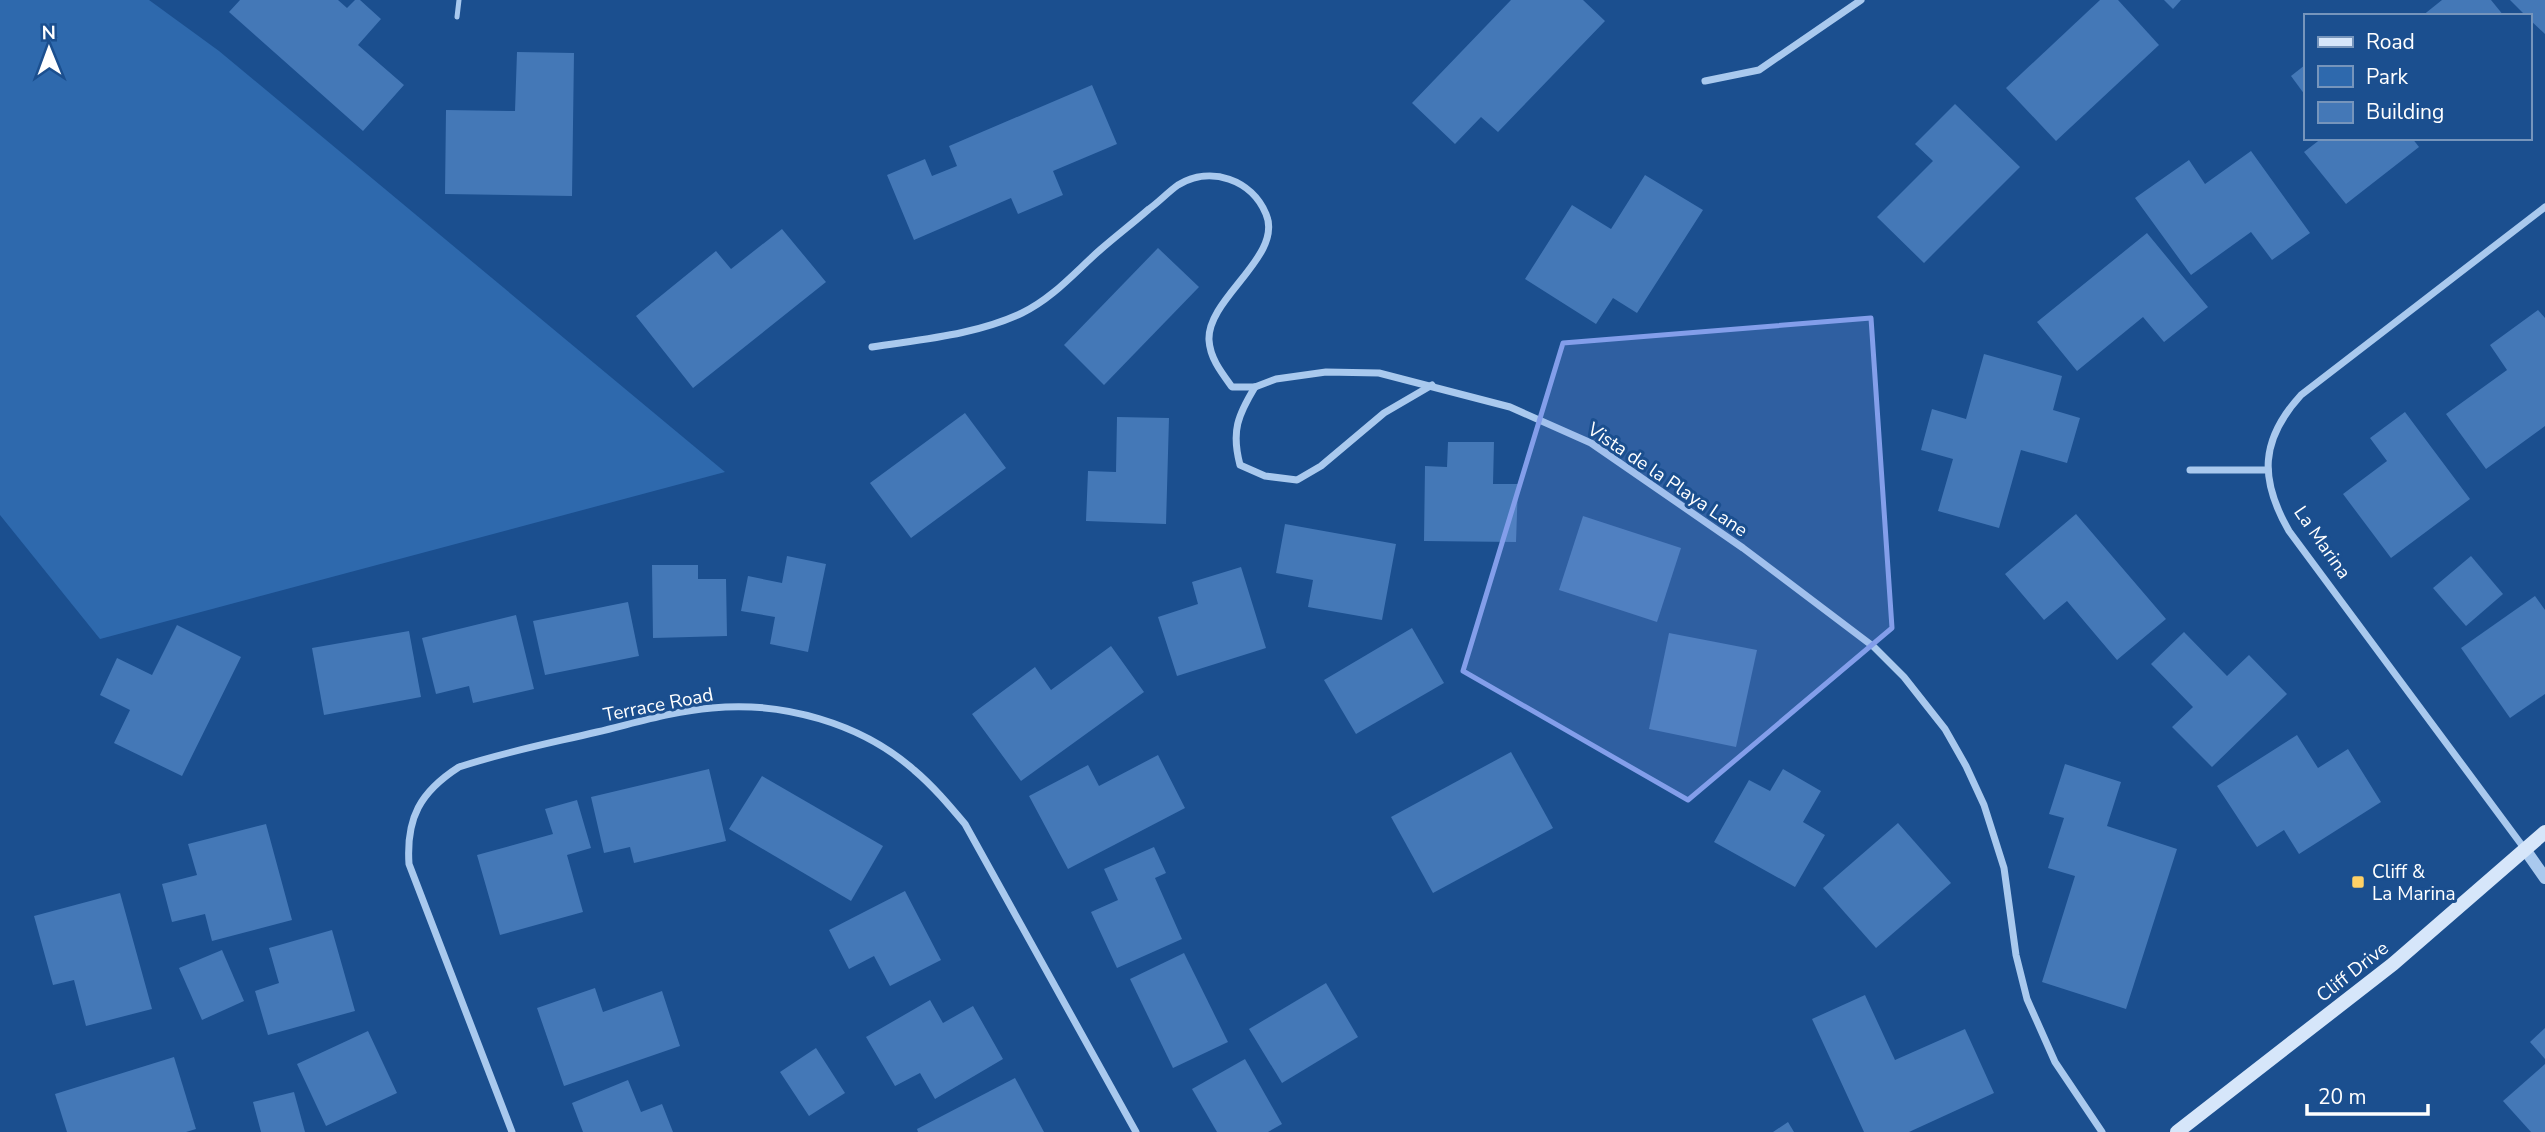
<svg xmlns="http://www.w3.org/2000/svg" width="2545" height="1132" font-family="'Nunito Sans',sans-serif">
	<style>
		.green { fill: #2e69ad }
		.building { fill: #4478b7 }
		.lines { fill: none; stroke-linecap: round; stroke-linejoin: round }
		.service { stroke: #a9c9ee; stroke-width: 5 }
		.minor { stroke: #a9c9ee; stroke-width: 7 }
		.tertiary { stroke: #a9c9ee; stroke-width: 12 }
		.secondary { stroke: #d6e6fa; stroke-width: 14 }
		.marked { fill: #839eea; fill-opacity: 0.2; stroke: #839eea; stroke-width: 5; stroke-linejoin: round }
		.poi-dot { fill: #ffd166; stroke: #1b4f8f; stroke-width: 2.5 }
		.labels { text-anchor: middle; stroke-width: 6; stroke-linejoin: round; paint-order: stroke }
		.street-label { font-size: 19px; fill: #fff; stroke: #1b4f8f }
		.poi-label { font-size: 19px; fill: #fff; stroke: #1b4f8f; text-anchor: start }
	</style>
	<rect width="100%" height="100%" fill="#1b4f8f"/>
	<path class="green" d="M0 0H149L219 51 725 472 100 639 0 515Z"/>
	<g class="building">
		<path d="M240 0H338L347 8 355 0H360L381 19 358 45 404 85 363 131 229 12Z"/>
		<path d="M1511 0H1583L1605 21 1498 132 1481 117 1455 144 1412 103Z"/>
		<path d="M2100 0H2118L2159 45 2056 141 2006 88Z"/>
		<path d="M2164 0H2181L2173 9Z"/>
		<path d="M2442 0H2491L2504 16H2422Z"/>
		<path d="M2510 0H2545V34L2529 19V16H2526Z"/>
		<path d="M517 52 574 53 572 196 445 194 446 110 515 111Z"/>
		<path d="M2305 65V95L2291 76Z"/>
		<path d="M1092 85 1117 144 1053 171 1063 195 1018 214 1011 198 914 240 887 175 925 159 932 176 957 166 949 146Z"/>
		<path d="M1955 104 2020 167 1924 263 1877 217 1933 161 1915 144Z"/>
		<path d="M2322 138H2412L2419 147 2346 204 2304 152Z"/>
		<path d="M2251 151 2310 233 2272 260 2251 232 2191 275 2135 198 2189 160 2205 184Z"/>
		<path d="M1645 175 1703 210 1637 313 1613 298 1596 324 1525 279 1572 205 1611 229Z"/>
		<path d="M782 229 826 282 693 388 636 316 716 251 731 269Z"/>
		<path d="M2147 233 2208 307 2164 342 2143 317 2077 371 2037 322Z"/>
		<path d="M1158 248 1199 287 1104 385 1064 345Z"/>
		<path d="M2538 310 2545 318V426L2486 469 2446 414 2507 370 2490 345Z"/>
		<path d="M1984 354 2062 376 2053 410 2080 418 2067 463 2021 450 1999 528 1938 511 1953 459 1921 450 1932 409 1966 419Z"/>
		<path d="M2405 412 2470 499 2391 558 2343 494 2387 461 2370 438Z"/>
		<path d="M965 413 1006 468 911 538 870 483Z"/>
		<path d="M1117 417 1169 418 1166 524 1086 521 1088 471 1116 472Z"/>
		<path d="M1448 442H1494L1493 484H1518L1516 542 1424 541 1425 466 1447 467Z"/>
		<path d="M2076 514 2166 619 2117 660 2067 601 2044 620 2005 574Z"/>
		<path d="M1583 516 1681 548 1657 622 1559 590Z"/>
		<path d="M1285 524 1396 544 1382 620 1308 607 1313 580 1276 573Z"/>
		<path d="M787 556 826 564 808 652 770 644 775 617 741 611 748 576 782 583Z"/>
		<path d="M2471 556 2503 594 2466 626 2433 588Z"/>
		<path d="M652 565H698V579H726L727 636 653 638Z"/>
		<path d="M1241 567 1266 648 1177 676 1158 617 1198 604 1192 582Z"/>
		<path d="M2535 596 2545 610V694L2510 718 2461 648Z"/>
		<path d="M628 602 639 656 545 675 533 621Z"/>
		<path d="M516 615 534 689 473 703 469 686 436 694 422 638Z"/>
		<path d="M177 625 241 657 182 776 114 743 130 710 100 695 117 658 152 675Z"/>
		<path d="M1412 628 1444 683 1356 734 1324 680Z"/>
		<path d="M409 631 421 697 324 715 312 648Z"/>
		<path d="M2184 632 2227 676 2249 655 2287 694 2212 767 2172 727 2193 707 2151 664Z"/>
		<path d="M1669 633 1757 650 1736 747 1649 729Z"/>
		<path d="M1111 646 1144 692 1021 781 972 714 1035 667 1051 690Z"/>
		<path d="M2297 735 2318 768 2348 749 2381 802 2299 854 2284 830 2257 847 2217 786Z"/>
		<path d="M1511 752 1553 828 1433 893 1391 817Z"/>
		<path d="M1158 755 1185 808 1068 869 1029 796 1088 765 1099 786Z"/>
		<path d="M2065 764 2121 782 2107 826 2177 849 2126 1009 2042 982 2075 876 2048 868 2064 818 2049 814Z"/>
		<path d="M709 769 726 841 634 863 630 847 604 853 591 797Z"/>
		<path d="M1783 769 1821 791 1803 822 1825 835 1795 887 1714 842 1749 780 1770 791Z"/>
		<path d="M762 776 883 846 851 901 729 829Z"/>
		<path d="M577 800 591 848 567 855 583 912 500 935 477 855 553 834 545 809Z"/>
		<path d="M1898 823 1951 883 1876 948 1823 888Z"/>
		<path d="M266 824 292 920 212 941 205 914 172 922 162 884 197 875 188 844Z"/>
		<path d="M1154 847 1166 873 1155 878 1182 939 1117 968 1091 912 1118 900 1104 869Z"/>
		<path d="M905 891 941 960 890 986 874 956 849 969 829 930Z"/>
		<path d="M120 893 152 1009 86 1026 74 980 53 985 34 916Z"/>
		<path d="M332 930 355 1011 268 1035 255 991 279 983 269 948Z"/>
		<path d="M222 950 244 1001 202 1020 179 968Z"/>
		<path d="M1184 953 1228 1042 1173 1068 1130 979Z"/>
		<path d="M1326 983 1358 1037 1282 1083 1249 1029Z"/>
		<path d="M595 988 603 1012 662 991 680 1046 564 1086 537 1008Z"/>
		<path d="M1865 995 1895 1060 1965 1029 1994 1093 1909 1132H1864L1812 1019Z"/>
		<path d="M930 1000 943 1023 973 1006 1003 1059 935 1099 920 1073 895 1086 866 1037Z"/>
		<path d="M2545 1028V1059L2530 1042Z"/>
		<path d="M368 1031 397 1093 326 1126 297 1064Z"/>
		<path d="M816 1048 845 1093 809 1116 780 1072Z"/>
		<path d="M174 1057 196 1129 186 1132H67L55 1094Z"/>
		<path d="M1245 1059 1282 1124 1268 1132H1217L1192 1089Z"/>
		<path d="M2545 1064V1132H2531L2503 1101Z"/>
		<path d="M1015 1078 1044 1132H918L917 1129Z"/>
		<path d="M628 1080 641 1112 662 1104 673 1132H583L572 1103Z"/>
		<path d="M294 1092 305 1132H261L253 1102Z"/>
		<path d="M1788 1122 1794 1132H1773Z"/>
	</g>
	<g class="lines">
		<path class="service" d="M457 17 459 0"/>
		<g class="minor">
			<path d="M1705 81 1759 70 1861 0"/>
			<path d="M872 347C923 339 975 335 1022 313 1053 298 1075 272 1100 250 1116 236 1133 223 1149 209 1159 202 1168 192 1178 185 1211 165 1252 180 1266 214 1284 256 1207 298 1209 340 1210 358 1221 372 1232 387H1255L1276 379 1326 372 1379 373 1510 407 1591 443 1743 548 1874 647 1904 677 1945 729 1966 766 1984 805 2004 868 2016 955 2027 999 2055 1062 2102 1132"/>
			<path d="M1255 387C1238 415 1231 431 1240 465L1265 476 1297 480 1321 466 1384 413 1432 385"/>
			<path d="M2190 470H2268"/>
			<path d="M2524 848 2289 531C2259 479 2260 440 2301 395L2545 207"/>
			<path d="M512 1132 409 864C406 818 420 792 459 767 504 752 551 743 597 732 635 723 673 711 712 708 782 701 861 723 914 770 933 786 949 805 965 824L1136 1132"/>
		</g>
		<path class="tertiary" d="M2524 848 2545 878"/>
		<path class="secondary" d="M2177 1132 2393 964 2545 832"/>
	</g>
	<path class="marked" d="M1871 318 1892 628 1688 800 1463 671 1563 343Z"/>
	<rect class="poi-dot" x="2351" y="875" width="14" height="14" rx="3.5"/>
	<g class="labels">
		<g class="street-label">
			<text transform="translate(1668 479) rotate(34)" y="7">Vista de la Playa Lane</text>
			<text transform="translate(2323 542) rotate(55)" y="7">La Marina</text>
			<text transform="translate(658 704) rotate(-11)" y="7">Terrace Road</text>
			<text transform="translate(2352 971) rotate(-38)" y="7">Cliff Drive</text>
		</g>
		<g class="poi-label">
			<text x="2372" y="878">Cliff &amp;<tspan x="2372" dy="22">La Marina</tspan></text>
		</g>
	</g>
	<rect x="2304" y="14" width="228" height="126" fill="#1b4f8f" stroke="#7695bc" stroke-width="2"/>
	<rect x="2318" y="37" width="35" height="10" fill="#d6e6fa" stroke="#7695bc" stroke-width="2"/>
	<text x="2366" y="49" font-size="21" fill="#ffffff">Road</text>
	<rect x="2318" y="66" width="35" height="21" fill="#2e69ad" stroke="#7695bc" stroke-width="2"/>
	<text x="2366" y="84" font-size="21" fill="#ffffff">Park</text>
	<rect x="2318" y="102" width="35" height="21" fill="#4478b7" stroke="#7695bc" stroke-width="2"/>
	<text x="2366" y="119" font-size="21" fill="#ffffff">Building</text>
	<g transform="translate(49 49) rotate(359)" stroke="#1b4f8f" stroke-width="5" paint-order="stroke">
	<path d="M0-5L12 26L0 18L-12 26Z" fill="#ffffff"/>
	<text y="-10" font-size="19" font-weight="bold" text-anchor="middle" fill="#ffffff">N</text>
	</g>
	<path d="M2307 1104v10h121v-10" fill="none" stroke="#ffffff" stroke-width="3.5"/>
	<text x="2318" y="1104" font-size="21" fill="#ffffff" stroke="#1b4f8f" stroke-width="5" paint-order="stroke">20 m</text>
</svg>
